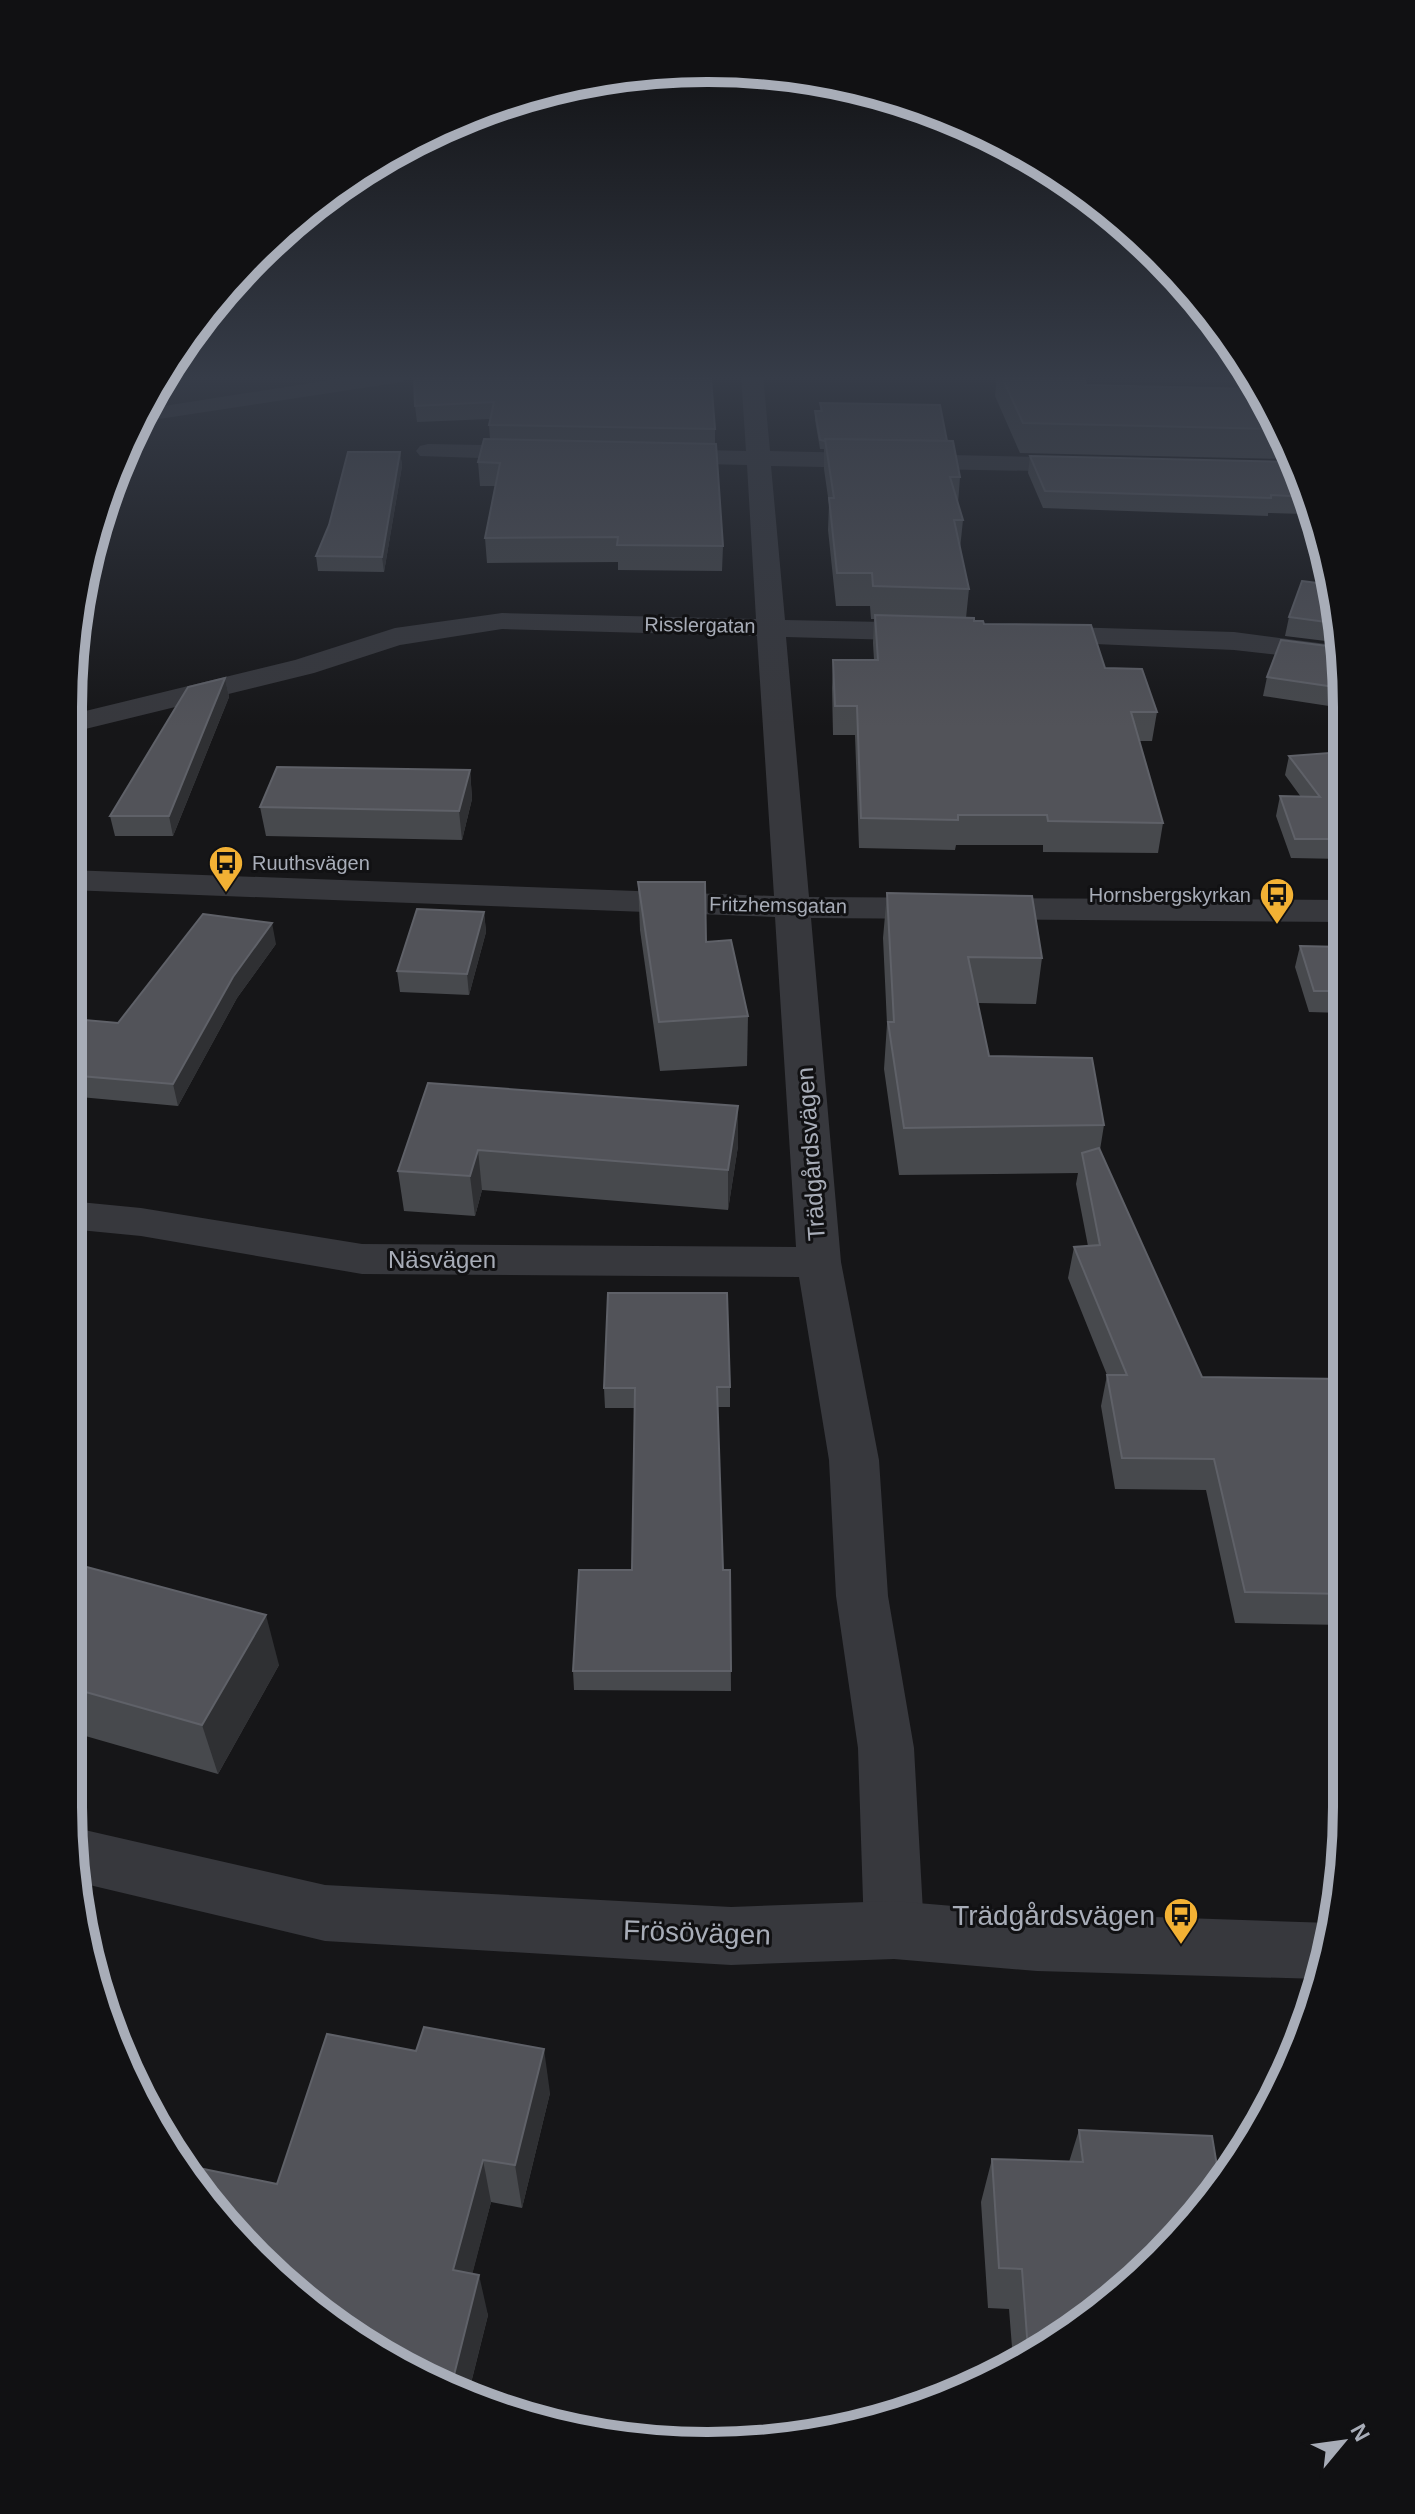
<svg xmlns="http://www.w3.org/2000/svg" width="1415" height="2514" font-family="Helvetica,sans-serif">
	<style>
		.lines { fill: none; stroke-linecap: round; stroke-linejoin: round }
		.minor { fill: #37383d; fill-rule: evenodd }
		.tertiary { fill: #37383d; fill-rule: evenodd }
		.wall { fill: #47494d }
		.shaded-wall { fill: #2f3033 }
		.building { fill: #525359; stroke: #5f6168; stroke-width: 2 }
		.labels { text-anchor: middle; stroke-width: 6; stroke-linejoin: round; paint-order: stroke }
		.far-street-label { font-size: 20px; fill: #a8adb8; stroke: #111113 }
		.far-poi-label { font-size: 20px; fill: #a8adb8; stroke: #111113; text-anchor: start }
		.street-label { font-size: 24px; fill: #a8adb8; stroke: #111113 }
		.near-poi-label { font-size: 28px; fill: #a8adb8; stroke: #111113; text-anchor: end }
		.near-street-label { font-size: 28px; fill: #a8adb8; stroke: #111113 }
		.rim { fill: none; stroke: #a8adb8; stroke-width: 10 }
	</style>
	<rect width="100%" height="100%" fill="#161618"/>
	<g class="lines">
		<g class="minor">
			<path d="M362 375H413L402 382 139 422 145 409Z"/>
			<path d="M741 375H763L770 451 1089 458 1098 460 1101 465 1098 470 1089 472 771 466 785 620 934 623 944 626 948 632 944 638 934 641 786 637 809 897 1342 900 1343 922 811 918 841 1262 879 1460 888 1596 914 1748 924 1930 915 1950 894 1959 873 1950 864 1930 858 1748 836 1596 829 1460 799 1277 362 1274 141 1236 69 1229V1201L141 1208 362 1244 796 1247 775 917 69 890V870L774 896 757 636 502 629 400 645 314 673 69 733V715L295 660 395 628 502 613 756 619 747 465 658 463 649 461 646 456 649 451 658 449 746 451Z"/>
			<path d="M428 444 541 446 549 448 553 453 549 458 541 460 420 456 416 451 420 446Z"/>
			<path d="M1035 626 1234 632 1342 646V662L1234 650 1025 641 1021 635 1025 629Z"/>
		</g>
		<path class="tertiary" d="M76 1828 325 1885 731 1907 894 1901 1037 1913 1331 1923 1320 1979 1037 1971 894 1959 731 1965 325 1941 81 1883 72 1830Z"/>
	</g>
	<g class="wall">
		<path d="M997 375H1084L1086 385 1258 389 1289 452 1287 459 1020 453 995 396Z"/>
		<path d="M680 378 715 429V444L723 546 722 571 618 570V562L487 563 485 538 496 486H480L478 462 490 439 489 425 490 419 417 422 415 406Z"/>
		<path d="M820 403 947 441 960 477 958 504 963 520 960 549 969 589 966 618 1105 668 1157 712 1152 741H1139L1163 823 1158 853 1043 852V845H956L955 850 859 848 855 735H833L832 688 833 660H874L873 643 874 619H871L870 606H836L828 530 829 504 824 469V449H820L815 420V411H820Z"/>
		<path d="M400 452 402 466 384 572 318 571 316 556Z"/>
		<path d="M1030 456 1308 497 1304 514 1268 513V516L1043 508 1028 473Z"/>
		<path d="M1332 585 1342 624V643L1285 636 1289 617Z"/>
		<path d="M1342 648V708L1263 696 1267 677Z"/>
		<path d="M225 678 229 697 173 836H115L110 816Z"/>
		<path d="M1342 752V859L1291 858 1276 816 1280 796 1301 797 1285 775 1289 756Z"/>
		<path d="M470 770 472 799 462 840 266 836 260 807Z"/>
		<path d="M638 882 706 942 748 1016 747 1066 660 1071 640 930Z"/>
		<path d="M887 893 1042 958 1036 1004 978 1003 989 1056 1104 1125 1100 1150 1202 1377 1344 1379 1345 1625 1235 1623 1206 1490 1115 1489 1101 1406 1107 1375 1068 1278 1074 1247 1088 1246 1076 1184 1078 1173 899 1175 884 1069 887 1024 883 938Z"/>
		<path d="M484 912 486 932 469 995 400 992 397 971Z"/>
		<path d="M276 944 237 998 178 1106 69 1096V1045L118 1023Z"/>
		<path d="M1300 946 1343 947V1013L1309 1012 1295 967Z"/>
		<path d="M428 1083 738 1146 728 1210 482 1190 475 1216 404 1211 398 1171Z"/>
		<path d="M730 1387V1407H717L723 1570H730L731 1691 574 1690 573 1671 632 1570 635 1408H605L604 1388Z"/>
		<path d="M68 1562 279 1665 218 1774 68 1731Z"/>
		<path d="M550 2093 522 2208 491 2202 472 2274 488 2315 469 2391 352 2338 277 2184Z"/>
		<path d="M1079 2130 1129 2288 1013 2360 1009 2309 988 2308 981 2202 992 2159 1069 2162Z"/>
	</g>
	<g class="shaded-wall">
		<path d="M202 375H225L203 378Z"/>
		<path d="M667 375H695L668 381Z"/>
		<path d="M400 452 402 466 384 572 382 557Z"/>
		<path d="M225 678 229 697 173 836 169 816Z"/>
		<path d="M470 770 472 799 462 840 459 811Z"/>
		<path d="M484 912 486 932 469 995 467 974Z"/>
		<path d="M272 923 276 944 237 998 178 1106 173 1084 233 977Z"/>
		<path d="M738 1106V1146L728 1210V1170Z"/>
		<path d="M478 1150 482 1190 475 1216 470 1176Z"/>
		<path d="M266 1615 279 1665 218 1774 202 1725Z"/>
		<path d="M544 2049 550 2093 522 2208 515 2165Z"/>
		<path d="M483 2160 491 2202 463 2310 453 2270Z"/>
		<path d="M479 2275 488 2315 469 2391 452 2383Z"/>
	</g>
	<g class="building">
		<path d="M414 375H668L669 378H711L715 429 489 425 494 402 415 406Z"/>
		<path d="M1001 375H1084L1086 385 1258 389 1277 429 1023 423Z"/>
		<path d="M820 403 940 405 947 441 825 439V441L820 440 815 411H822Z"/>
		<path d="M484 439 716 444 723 546 617 545 618 537 485 538 500 463 478 462Z"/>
		<path d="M825 439 953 441 960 477H950L963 520H954L969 589 873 586 872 573H837L829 498H834Z"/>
		<path d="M348 452H400L382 557 316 556 329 525Z"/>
		<path d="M1030 456 1293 462 1302 480 1308 497 1271 495V498L1045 491Z"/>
		<path d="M1302 581 1332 585 1341 624 1289 617Z"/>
		<path d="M875 615 974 618V621H983L984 624 1091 625 1105 668 1142 669 1157 712H1131L1163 823 1048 821 1047 815H958V820L861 818 857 706H835L833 660H878Z"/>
		<path d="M1281 640 1342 648V688L1267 677Z"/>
		<path d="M225 678 169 816H110L188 687Z"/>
		<path d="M1342 752V839H1295L1280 796 1320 797 1289 756Z"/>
		<path d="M277 767 470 770 459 811 260 807Z"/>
		<path d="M638 882H705L706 942 731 940 748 1016 659 1022Z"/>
		<path d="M887 893 1032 896 1042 958 968 957 989 1056 1092 1058 1104 1125 904 1128 888 1022H894Z"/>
		<path d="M417 909 484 912 467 974 397 971Z"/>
		<path d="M203 914 272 923 233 977 173 1084 69 1075V1045L85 1020 118 1023Z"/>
		<path d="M1300 946 1343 947V991H1314Z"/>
		<path d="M428 1083 738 1106 728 1170 478 1150 470 1176 398 1171Z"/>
		<path d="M1099 1148 1202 1377 1344 1379 1345 1594 1245 1592 1214 1459 1122 1458 1107 1375H1127L1074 1247 1100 1245 1082 1153Z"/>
		<path d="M608 1293H727L730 1387H717L723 1570H730L731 1671H573L579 1570H632L635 1388H604Z"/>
		<path d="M68 1562 266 1615 202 1725 68 1687Z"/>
		<path d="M424 2027 544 2049 515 2165 483 2160 453 2270 479 2275 452 2383 352 2338 200 2195 184 2165 277 2184 327 2034 416 2051Z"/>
		<path d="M1079 2130 1212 2136 1219 2178 1129 2288 1028 2350 1022 2269 999 2268 992 2159 1083 2162Z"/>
	</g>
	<linearGradient id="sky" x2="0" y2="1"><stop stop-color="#0c0c0d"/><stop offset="0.52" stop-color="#363c48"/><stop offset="1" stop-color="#363c48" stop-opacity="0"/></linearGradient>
	<rect width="1415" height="727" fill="url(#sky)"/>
	<defs>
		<symbol id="bus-pin" viewBox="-11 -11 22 30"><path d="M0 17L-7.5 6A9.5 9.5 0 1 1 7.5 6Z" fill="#f2b134" stroke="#111113"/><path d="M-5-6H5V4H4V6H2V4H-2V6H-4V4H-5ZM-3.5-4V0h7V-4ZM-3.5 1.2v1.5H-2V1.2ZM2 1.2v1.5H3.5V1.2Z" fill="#111"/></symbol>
	</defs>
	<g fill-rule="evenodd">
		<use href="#bus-pin" x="206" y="843" width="40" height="54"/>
		<use href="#bus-pin" x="1257" y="875" width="40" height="54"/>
		<use href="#bus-pin" x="1161" y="1895" width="40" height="54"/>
	</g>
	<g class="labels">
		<g class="far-street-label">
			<text transform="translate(700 625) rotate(1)" y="7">Risslergatan</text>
			<text transform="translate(778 905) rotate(1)" y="7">Fritzhemsgatan</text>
		</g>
		<g class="far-poi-label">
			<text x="252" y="870">Ruuthsvägen</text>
			<text x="1251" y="902" text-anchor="end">Hornsbergskyrkan</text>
		</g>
		<g class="street-label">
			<text transform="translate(811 1154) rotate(-94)" y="8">Trädgårdsvägen</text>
			<text x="442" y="1268">Näsvägen</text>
		</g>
		<g class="near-poi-label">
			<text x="1155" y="1925">Trädgårdsvägen</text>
		</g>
		<g class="near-street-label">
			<text transform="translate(697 1932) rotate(2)" y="10">Frösövägen</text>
		</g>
	</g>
	<path d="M0 0H1415V2514H0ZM707 82H708A625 625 0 0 1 1333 707V1807A625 625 0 0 1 708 2432H707A625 625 0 0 1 82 1807V707A625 625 0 0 1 707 82Z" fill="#111113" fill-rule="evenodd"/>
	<path class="rim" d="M707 82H708A625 625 0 0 1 1333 707V1807A625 625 0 0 1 708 2432H707A625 625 0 0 1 82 1807V707A625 625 0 0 1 707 82Z"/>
	<g transform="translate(1343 2442) rotate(61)" stroke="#111113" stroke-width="6" paint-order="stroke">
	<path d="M0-6L14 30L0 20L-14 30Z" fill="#a8adb8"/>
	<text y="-12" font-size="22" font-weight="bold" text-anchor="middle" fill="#a8adb8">N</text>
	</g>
</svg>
